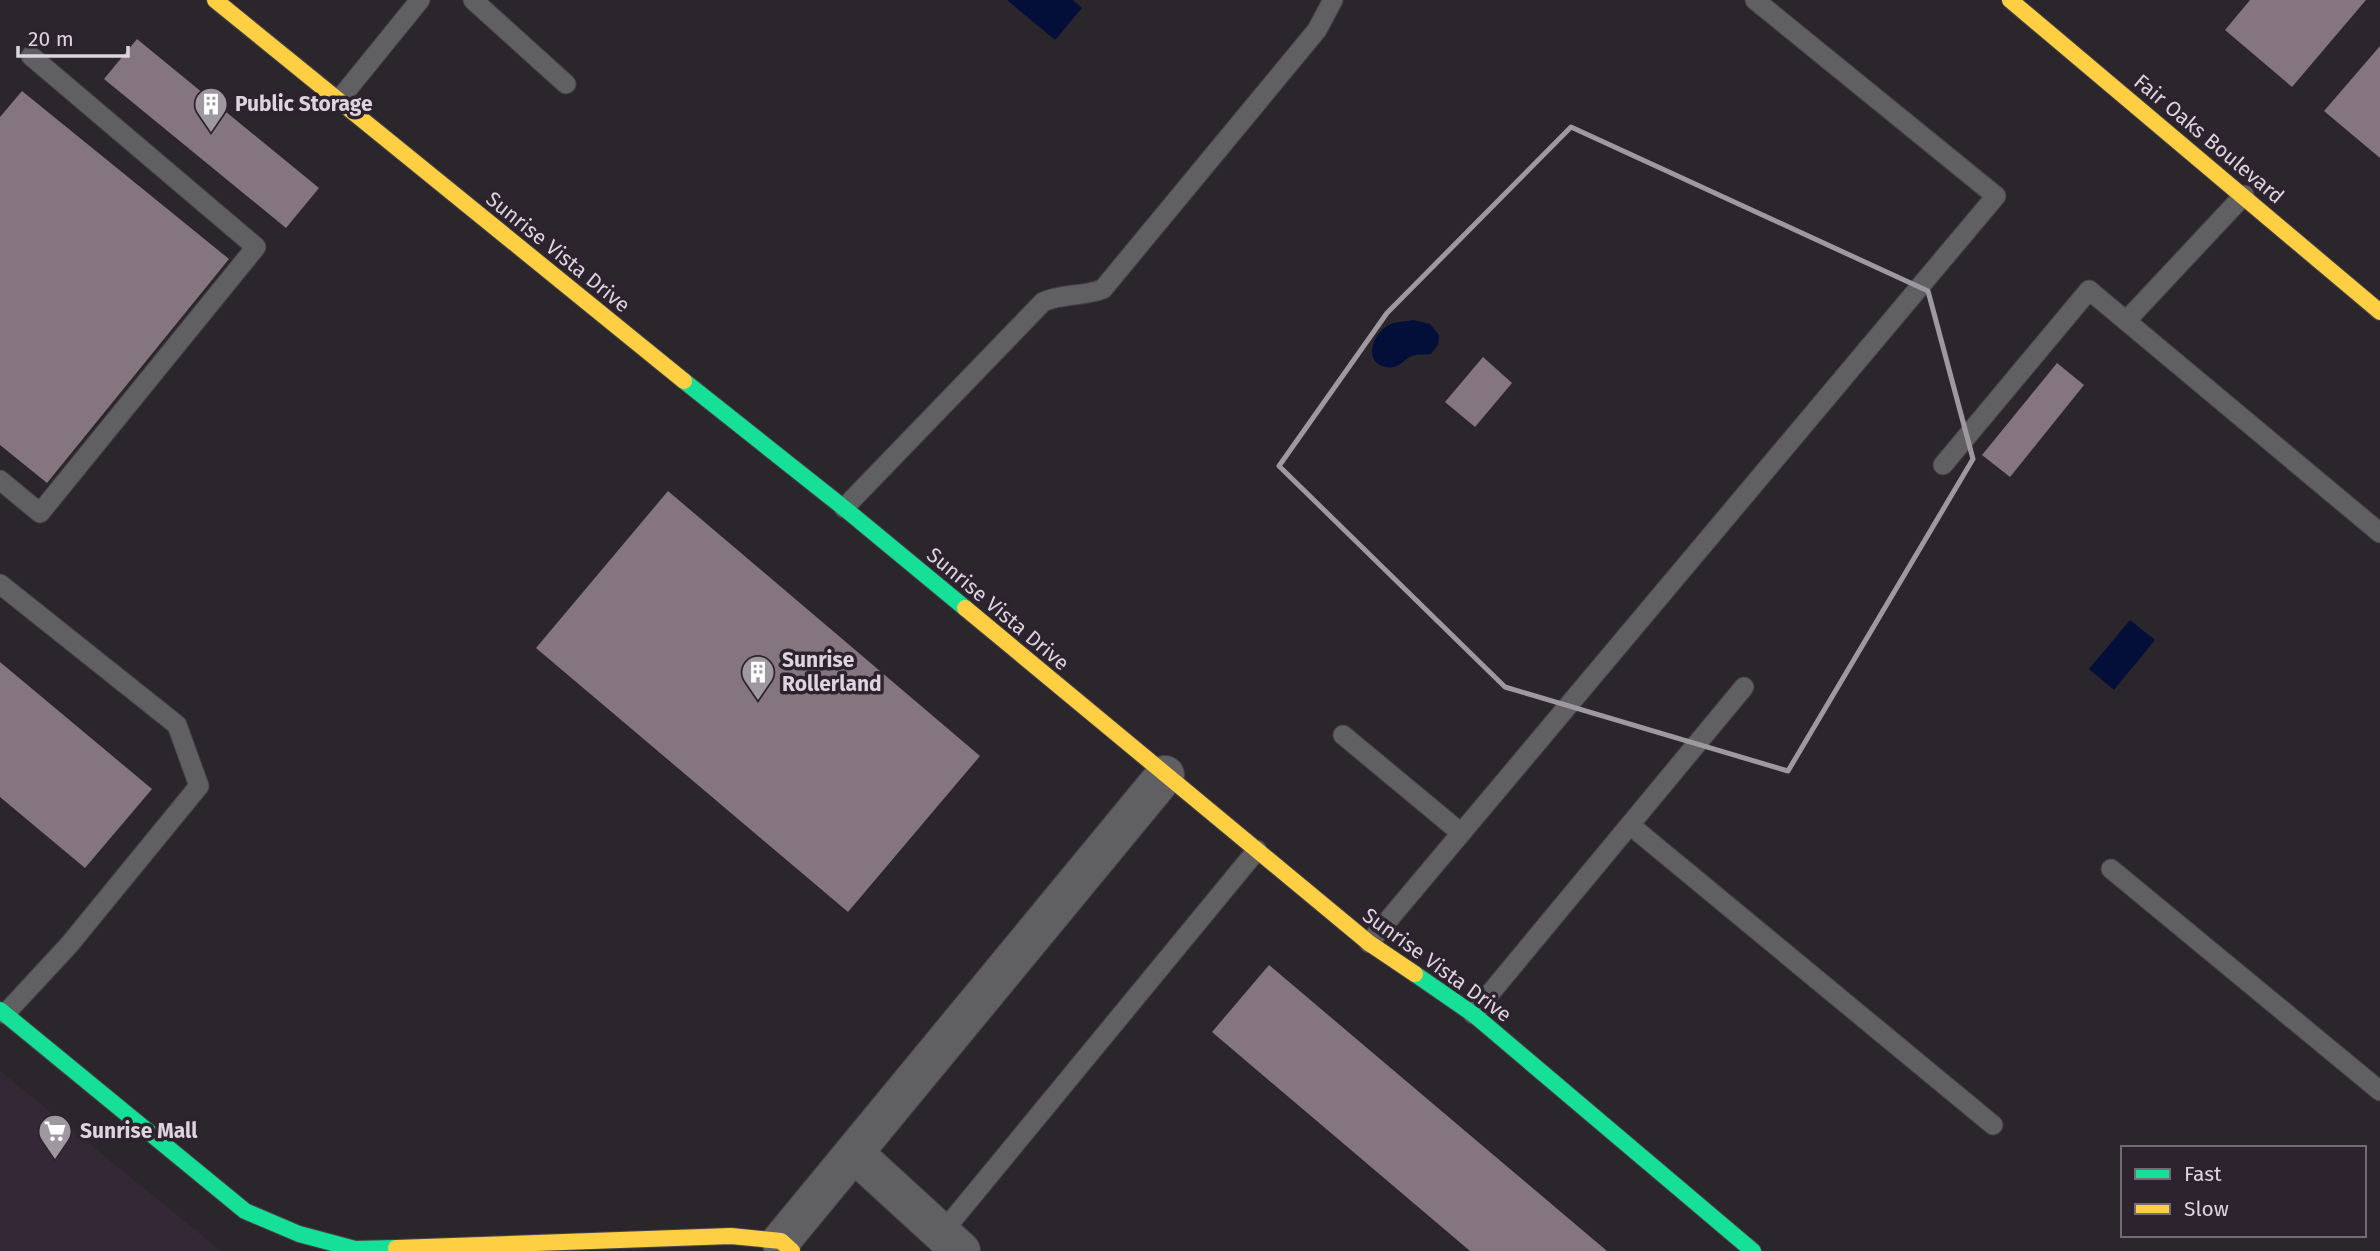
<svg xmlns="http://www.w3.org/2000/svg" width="2380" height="1251" font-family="'Fira Sans',sans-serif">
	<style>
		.built { fill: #352836 }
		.water { fill: #040f39 }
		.building { fill: #85757e }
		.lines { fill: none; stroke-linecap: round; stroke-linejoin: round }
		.lane-casing { stroke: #464347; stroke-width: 21 }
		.street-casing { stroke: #464347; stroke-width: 40 }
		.fast-casing { stroke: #464347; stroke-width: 18 }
		.slow-casing { stroke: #464347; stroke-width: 18 }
		.lane { stroke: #605f62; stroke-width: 19 }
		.street { stroke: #605f62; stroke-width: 38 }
		.fast { stroke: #16e098; stroke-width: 16 }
		.slow { stroke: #ffcf43; stroke-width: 16 }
		.marked { fill: none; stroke: #9e989f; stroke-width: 5; stroke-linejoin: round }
		.labels { text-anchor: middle; stroke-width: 7; stroke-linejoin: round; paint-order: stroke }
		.poi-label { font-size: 21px; font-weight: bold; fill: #dcd5dd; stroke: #2d232e; text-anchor: start }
		.street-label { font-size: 21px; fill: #dcd5dd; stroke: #2d232e }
	</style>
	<rect width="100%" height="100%" fill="#2b262b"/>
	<path class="built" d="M0 1071 221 1251H0Z"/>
	<g class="water">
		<path d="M1007 0H1073L1082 8 1055 40Z"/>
		<path d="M1413 320 1430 324 1439 335 1438 345 1431 354C1426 355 1420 354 1415 355 1403 358 1400 370 1386 367 1363 363 1372 335 1387 326 1394 321 1405 322 1413 320Z"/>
		<path d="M2130 620 2155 640 2114 690 2089 669Z"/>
	</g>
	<g class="building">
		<path d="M2250 0H2366L2292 87 2225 30Z"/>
		<path d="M137 39 319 188 286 228 104 79Z"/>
		<path d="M2380 46V158L2324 111Z"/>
		<path d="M22 91 229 259 47 483 0 445V117Z"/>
		<path d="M1483 357 1512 383 1475 427 1445 402Z"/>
		<path d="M2057 363 2084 385 2010 477 1982 455Z"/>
		<path d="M668 491 980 756 848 912 536 648Z"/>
		<path d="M0 662 152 789 85 868 0 797Z"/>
		<path d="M1269 965 1607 1251H1470L1212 1032Z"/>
	</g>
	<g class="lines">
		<defs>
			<g id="lane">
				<path d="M473 0 566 84"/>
				<path d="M338 101 420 0"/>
				<path d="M2127 320 2244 195"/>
				<path d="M1943 465 2089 290 2380 533"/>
				<path d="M0 480 40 513 256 247 31 56"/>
				<path d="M844 508 1043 302C1062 293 1083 297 1103 289L1317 30 1333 0"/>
				<path d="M0 584 177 725 199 786 69 945 5 1014"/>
				<path d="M1343 735 1461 833"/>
				<path d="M1630 825 1993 1125"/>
				<path d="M2111 869 2380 1091"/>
				<path d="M1369 943 1996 196 1755 0"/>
				<path d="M1473 1014 1744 687"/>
				<path d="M941 1234 1257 850"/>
			</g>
			<g id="street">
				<path d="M854 1153 961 1251"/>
				<path d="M781 1241 1165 775"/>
			</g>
			<g id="fast">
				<path d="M684 381 844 508 965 608"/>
				<path d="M1415 974 1473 1014 1753 1251"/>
				<path d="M0 1010 245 1211 299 1234 355 1249 396 1248"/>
			</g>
			<g id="slow">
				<path d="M215 0 684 381"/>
				<path d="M2010 0 2380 312"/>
				<path d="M965 608 1369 943 1415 974"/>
				<path d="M396 1248 731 1236 781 1241 792 1251"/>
			</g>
		</defs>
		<use href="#lane" class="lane-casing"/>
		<use href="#street" class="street-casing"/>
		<use href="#fast" class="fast-casing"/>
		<use href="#slow" class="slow-casing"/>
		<use href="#lane" class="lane"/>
		<use href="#street" class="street"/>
		<use href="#fast" class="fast"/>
		<use href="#slow" class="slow"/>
	</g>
	<path class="marked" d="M1571 127 1928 291 1973 459 1788 771 1505 687 1279 466 1387 313Z"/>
	<defs>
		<symbol id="building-pin" viewBox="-11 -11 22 30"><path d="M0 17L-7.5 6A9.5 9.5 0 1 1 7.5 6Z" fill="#9e989f" stroke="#2d232e"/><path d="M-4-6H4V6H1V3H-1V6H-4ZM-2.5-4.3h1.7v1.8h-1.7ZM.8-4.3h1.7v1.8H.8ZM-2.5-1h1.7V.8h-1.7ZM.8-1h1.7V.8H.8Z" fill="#fff"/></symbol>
		<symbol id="supermarket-pin" viewBox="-11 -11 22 30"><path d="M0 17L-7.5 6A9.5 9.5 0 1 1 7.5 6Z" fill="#9e989f" stroke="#2d232e"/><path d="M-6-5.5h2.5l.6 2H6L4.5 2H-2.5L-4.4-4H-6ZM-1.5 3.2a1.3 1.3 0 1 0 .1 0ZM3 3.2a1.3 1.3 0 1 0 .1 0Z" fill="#fff"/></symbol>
	</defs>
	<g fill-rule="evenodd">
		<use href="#building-pin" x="192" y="85" width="38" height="52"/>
		<use href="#building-pin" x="739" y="653" width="38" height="52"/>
		<use href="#supermarket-pin" x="36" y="1112" width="38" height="52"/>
	</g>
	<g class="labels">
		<g class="poi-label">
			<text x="235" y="111">Public Storage</text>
			<text x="782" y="667">Sunrise<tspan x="782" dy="24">Rollerland</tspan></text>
			<text x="80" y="1138">Sunrise Mall</text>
		</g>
		<g class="street-label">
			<text transform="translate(2209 139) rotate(40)" y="7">Fair Oaks Boulevard</text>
			<text transform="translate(558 252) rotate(39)" y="7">Sunrise Vista Drive</text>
			<text transform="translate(998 609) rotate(40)" y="7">Sunrise Vista Drive</text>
			<text transform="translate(1437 965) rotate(36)" y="7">Sunrise Vista Drive</text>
		</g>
	</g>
	<rect x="2121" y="1146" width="245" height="91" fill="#2d232e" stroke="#736a74" stroke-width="2"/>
	<rect x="2135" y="1169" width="35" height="10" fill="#16e098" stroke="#736a74" stroke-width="2"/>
	<text x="2184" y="1181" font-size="21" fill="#dcd5dd">Fast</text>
	<rect x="2135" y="1204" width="35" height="10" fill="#ffcf43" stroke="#736a74" stroke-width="2"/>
	<text x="2184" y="1216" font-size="21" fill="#dcd5dd">Slow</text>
	<path d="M18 46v10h110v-10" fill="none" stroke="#dcd5dd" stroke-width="3.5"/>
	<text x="28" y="46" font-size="21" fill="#dcd5dd" stroke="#2d232e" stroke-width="5" paint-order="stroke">20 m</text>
</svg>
